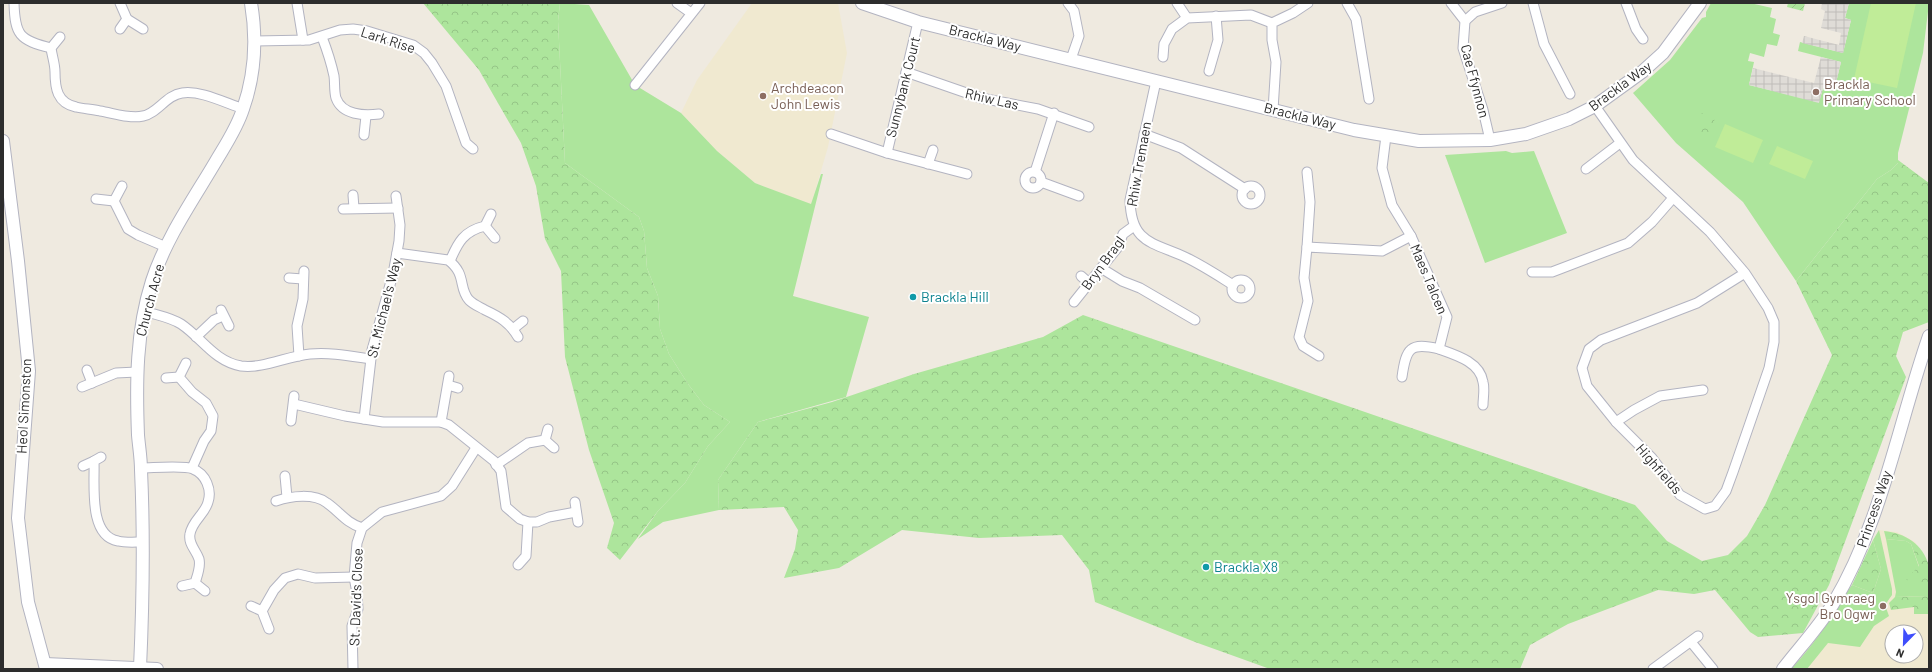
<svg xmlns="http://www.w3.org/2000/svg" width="1932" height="672" font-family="Barlow,sans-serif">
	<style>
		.education { fill: #f0e9d0; fill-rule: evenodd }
		.grass { fill: #ade59c }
		.forest { fill: url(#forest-crowns) }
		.garden { fill: url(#garden-furrows) }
		.pitch { fill: #c0ec98 }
		.plaza { fill: url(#plaza-grid) }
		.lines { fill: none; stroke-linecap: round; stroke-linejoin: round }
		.minor-casing { stroke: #b3b4c1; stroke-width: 11 }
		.tertiary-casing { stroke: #b3b4c1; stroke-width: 14 }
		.minor { stroke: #fff; stroke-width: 9 }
		.tertiary { stroke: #fff; stroke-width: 12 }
		.education-dot { fill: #8d6e63; stroke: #fff; stroke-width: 1.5 }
		.culture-dot { fill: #0f9aa8; stroke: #fff; stroke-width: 1.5 }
		.labels { text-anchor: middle; stroke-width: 4; stroke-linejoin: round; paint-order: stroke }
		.street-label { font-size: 14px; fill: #2d2d2d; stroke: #fff }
		.education-label { font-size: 14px; fill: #785e54; stroke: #fff; text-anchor: start }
		.culture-label { font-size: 14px; fill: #0d838f; stroke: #fff; text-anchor: start }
	</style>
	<defs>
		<pattern id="forest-crowns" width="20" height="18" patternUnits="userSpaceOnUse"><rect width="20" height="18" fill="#ade59c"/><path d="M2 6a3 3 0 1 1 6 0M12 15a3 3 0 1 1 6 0" fill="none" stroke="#95c587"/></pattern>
		<pattern id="garden-furrows" width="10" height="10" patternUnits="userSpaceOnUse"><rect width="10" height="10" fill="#ade59c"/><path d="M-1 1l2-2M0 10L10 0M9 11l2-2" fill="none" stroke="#95c587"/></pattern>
		<pattern id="plaza-grid" width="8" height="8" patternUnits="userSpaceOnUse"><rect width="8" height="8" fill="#dfdcd7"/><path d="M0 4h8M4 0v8" fill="none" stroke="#c0bdb9"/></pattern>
	</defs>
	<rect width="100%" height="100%" fill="#efeae0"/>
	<g class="education">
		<path d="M752 3H838L847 53 828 147 811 205 755 183 717 151 681 113 697 80Z"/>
		<path d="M1879 530 1897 532 1915 542 1929 566V669H1791L1804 655 1831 618 1844 594 1852 585ZM1892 632H1916V656H1892Z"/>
	</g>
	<g class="grass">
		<path d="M560 3 589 5 635 85 681 113 717 151 755 183 811 204 821 174H823L793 296 869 317 846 397 758 422 718 480 719 510 663 522 638 539 658 511 685 483 708 446 730 422 704 405 688 384 669 354 660 329 658 296 647 268 644 231 639 217 565 163 558 21Z"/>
		<path d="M1711 3H1750L1772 8 1770 17 1776 19 1773 33 1780 35 1777 46 1767 44 1764 57 1750 53 1748 61 1754 62 1749 85 1819 102 1823 88 1834 91 1841 62 1798 51 1800 42 1843 53 1851 20 1845 18 1849 3H1929L1923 53 1898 153V163L1891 170 1877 179 1796 281 1743 202 1676 143 1633 93 1670 60 1702 18 1706 17V12Z"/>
		<path d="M1506 151 1512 153 1534 151 1567 233 1485 263 1445 155Z"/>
		<path d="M1879 530 1892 589V595L1885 605 1889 616 1874 626 1860 647 1828 643 1807 669H1791C1806 653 1820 635 1831 617 1838 606 1844 595 1852 585L1873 593 1881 569 1873 540Z"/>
		<path d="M1886 539 1906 541 1911 544 1929 596 1895 597 1896 592Z"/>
	</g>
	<g class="forest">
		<path d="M423 3H560L558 21 565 163 639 217 644 231 647 268 658 296 660 329 669 354 688 384 704 405 730 422 708 446 685 483 658 511 620 560 607 548 614 523 589 450 565 357 561 271 545 239 536 186 521 143 479 70Z"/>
		<path d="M1700 113 1715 115 1713 130 1707 136 1698 135Z"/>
		<path d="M1898 160 1929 183V322L1903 332 1896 356 1906 377 1829 585 1803 633 1758 637 1750 632 1715 590 1694 594 1658 590 1568 624 1530 645 1520 669H1270L1195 642 1095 602 1089 570 1062 535 979 538 902 530 839 568 784 578 795 549 798 530 784 507 719 510 718 480 758 422 832 402 914 374 1043 337 1083 315 1635 505 1667 541 1702 561 1728 555 1747 536 1765 505 1832 355 1796 281 1877 179 1891 170 1898 163Z"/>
		<path d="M1884 531C1905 533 1923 544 1929 566 1931 574 1929 586 1929 595L1906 579 1919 566 1911 544 1906 541 1886 539Z"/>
		<path d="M1873 540 1881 569 1873 593 1852 585Z"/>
		<path d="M1929 596V614H1914V607L1891 610 1889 603 1895 597Z"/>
	</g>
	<path class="garden" d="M1788 3H1805L1803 11 1787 7Z"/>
	<g class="pitch">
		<path d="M1871 3H1916L1897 88 1854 79Z"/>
		<path d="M1725 124 1763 140 1753 163 1715 147Z"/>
		<path d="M1777 146 1813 161 1805 179 1769 164Z"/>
	</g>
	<g class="plaza">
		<path d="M1822 3H1849L1845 18 1851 20 1843 53 1802 43 1804 36 1839 45 1841 33 1821 28 1825 11 1821 9Z"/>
		<path d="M1821 57 1841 62 1834 91 1823 88 1819 103 1749 85 1753 68 1814 83Z"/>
	</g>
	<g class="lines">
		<defs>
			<g id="minor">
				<path d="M14 3C15 35 19 40 51 48"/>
				<path d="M120 3 127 19 143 29"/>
				<path d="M297 3 303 40"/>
				<path d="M677 3 691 13"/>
				<path d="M1068 3 1074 11 1079 36 1071 59"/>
				<path d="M1177 3 1187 18"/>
				<path d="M1347 3 1356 19 1369 99"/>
				<path d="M1451 3 1465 21 1463 48 1483 110 1490 140"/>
				<path d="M1533 3 1544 44 1570 94"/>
				<path d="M1626 3 1636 29 1643 39"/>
				<path d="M1465 21 1475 12 1502 3"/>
				<path d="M120 29 127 19"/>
				<path d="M60 37 51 48C52 56 55 64 55 72 55 88 57 103 76 107 84 109 92 109 100 111 113 113 129 119 143 116 158 113 166 95 182 93 201 90 225 103 244 109"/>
				<path d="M322 37C327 50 331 62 334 76 335 83 334 91 336 98 342 115 364 116 379 114"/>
				<path d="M255 41 309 40 340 30 353 29 367 31 413 45 424 53 432 63 446 86 466 143 473 149"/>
				<path d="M1163 57 1164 44 1172 29 1187 18 1251 15 1272 23"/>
				<path d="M1209 71 1218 40 1216 16"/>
				<path d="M906 72 981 98 1038 109 1089 127"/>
				<path d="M1156 81 1130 200C1131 243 1152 242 1185 257 1202 265 1217 275 1233 285"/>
				<path d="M635 85 700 3"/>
				<path d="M1595 106 1633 160 1710 232 1745 273 1768 308 1774 322V342L1769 368 1733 472 1726 491 1715 506 1705 509 1680 495 1652 458 1616 422 1587 386 1582 368 1589 349 1601 340 1697 303 1745 273"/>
				<path d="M1273 110 1276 62 1272 40V23L1293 13 1308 3"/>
				<path d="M831 134 887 153 967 174"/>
				<path d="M1144 134 1181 148 1245 189"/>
				<path d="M364 135 366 116"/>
				<path d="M1386 136 1382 168 1392 205 1411 236 1447 317 1439 349C1456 355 1480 362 1483 382 1485 389 1483 398 1483 405"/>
				<path d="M887 153 918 22"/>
				<path d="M928 164 933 150"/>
				<path d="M1586 169 1620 143"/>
				<circle cx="1033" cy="180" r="8"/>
				<path d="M1035 172 1054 113"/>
				<path d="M1041 182 1079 196"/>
				<circle cx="1251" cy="195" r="9"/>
				<path d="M353 195 354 208"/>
				<path d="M96 199 114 201 122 186"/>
				<path d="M114 201 128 229 138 235 166 247"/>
				<path d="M343 209 398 208"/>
				<path d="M485 226 495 238"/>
				<path d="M1307 247 1310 202 1307 172"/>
				<path d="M397 253 448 260C467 274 458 288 469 300 474 305 480 307 485 310 500 317 510 323 518 337"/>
				<path d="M450 261C458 242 464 231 485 226L491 214"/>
				<path d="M1101 268 1122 281 1140 288 1195 320"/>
				<path d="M1532 272H1552L1628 243 1652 222 1673 198"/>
				<path d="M1081 276 1089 283"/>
				<path d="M289 278 303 279"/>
				<circle cx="1241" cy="289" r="9"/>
				<path d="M1074 302 1118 247 1123 234 1134 226"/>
				<path d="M221 310 229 326"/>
				<path d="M144 311C156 315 170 317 181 324 202 338 214 361 241 366 263 369 287 356 310 354 330 352 350 356 370 359"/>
				<path d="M513 329 523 321"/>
				<path d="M196 337 214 320 223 316"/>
				<path d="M299 356 297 326 303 299 304 271"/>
				<path d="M1319 356 1303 346 1299 337 1308 301 1304 278 1307 247 1382 251 1411 236"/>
				<path d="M186 363 179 377 192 392 206 403 213 416 211 431 204 441 192 468"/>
				<path d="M87 370 92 383"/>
				<path d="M1402 377C1406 348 1410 342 1439 349"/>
				<path d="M166 378 179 377"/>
				<path d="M448 385 458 388"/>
				<path d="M82 387 116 373 137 372"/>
				<path d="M294 404 345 416 383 422H441L449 425 494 461 501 471 506 507 520 519 528 522H537L549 517 576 512"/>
				<path d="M364 419 372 350 393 274 399 241 400 225 396 196"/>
				<path d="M291 421 294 396"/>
				<path d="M441 422 449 376"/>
				<path d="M1616 422 1634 410 1660 396 1703 390"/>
				<path d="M545 440 554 448"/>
				<path d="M101 457 94 461C95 484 88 536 118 541 126 543 135 542 143 542"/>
				<path d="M496 465 528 443 545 440 548 429"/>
				<path d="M83 466 94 461"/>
				<path d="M141 468C153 468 184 465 193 469 206 474 212 490 208 502 205 514 192 521 190 534 188 544 196 550 199 559 201 567 197 576 195 583L182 586"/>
				<path d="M285 476 287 497"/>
				<path d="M276 501C291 496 314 493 327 503 341 513 345 522 362 528"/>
				<path d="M575 502 578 522"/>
				<path d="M518 565 526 556 528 522"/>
				<path d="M195 583 205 591"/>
				<path d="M251 606 262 611 269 629"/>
				<path d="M262 611 274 590 285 578 298 574 315 578 354 577"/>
				<path d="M1691 642 1713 669"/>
				<path d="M353 669 352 626 358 609 357 593 354 577 357 543 362 528 382 512 441 496 452 486 476 448"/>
				<path d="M1653 669 1698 636"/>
			</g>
			<g id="tertiary">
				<path d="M862 3 918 22 1156 81 1354 130 1419 141 1490 140 1526 134 1569 119 1595 106 1642 72 1663 53 1700 3"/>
				<path d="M3 141 18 261 29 371 18 518 28 602 46 669"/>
				<path d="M45 664 157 669"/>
				<path d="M140 668C143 602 144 536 141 470 141 458 139 447 138 435 136 383 136 331 152 281 166 238 193 200 216 161 226 144 237 128 243 109 255 75 257 39 251 3"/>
				<path d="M1783 669C1800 647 1818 628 1833 604 1882 522 1898 425 1929 336"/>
			</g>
		</defs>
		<use href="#minor" class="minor-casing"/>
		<use href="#tertiary" class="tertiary-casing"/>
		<use href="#minor" class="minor"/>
		<use href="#tertiary" class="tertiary"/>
	</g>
	<g class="education-dot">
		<circle cx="1816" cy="92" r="4"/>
		<circle cx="763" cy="96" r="4"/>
		<circle cx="1883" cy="606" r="4"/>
	</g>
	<g class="culture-dot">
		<circle cx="913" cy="297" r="4"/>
		<circle cx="1206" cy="567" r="4"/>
	</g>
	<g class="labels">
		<g class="street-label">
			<text transform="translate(985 38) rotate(14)" y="5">Brackla Way</text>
			<text transform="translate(388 40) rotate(18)" y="5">Lark Rise</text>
			<text transform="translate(1475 81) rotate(75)" y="5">Cae Ffynnon</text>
			<text transform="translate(1620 86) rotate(-36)" y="5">Brackla Way</text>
			<text transform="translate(903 87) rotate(-76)" y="5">Sunnybank Court</text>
			<text transform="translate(992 99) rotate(13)" y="5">Rhiw Las</text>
			<text transform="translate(1300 116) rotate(14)" y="5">Brackla Way</text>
			<text transform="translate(1139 164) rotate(-80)" y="5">Rhiw Tremaen</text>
			<text transform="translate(1103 263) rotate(-54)" y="5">Bryn Bragl</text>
			<text transform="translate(1429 279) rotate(67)" y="5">Maes Talcen</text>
			<text transform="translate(150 300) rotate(-75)" y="5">Church Acre</text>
			<text transform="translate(384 308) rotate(-76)" y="5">St. Michael's Way</text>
			<text transform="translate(24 406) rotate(-87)" y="5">Heol Simonston</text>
			<text transform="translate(1659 469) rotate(49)" y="5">Highfields</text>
			<text transform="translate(1874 509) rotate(-71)" y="5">Princess Way</text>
			<text transform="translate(356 597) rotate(-88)" y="5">St. David's Close</text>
		</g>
		<g class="education-label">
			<text x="1824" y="89">Brackla<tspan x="1824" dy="16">Primary School</tspan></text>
			<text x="771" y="93">Archdeacon<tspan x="771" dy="16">John Lewis</tspan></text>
			<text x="1875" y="603" text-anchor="end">Ysgol Gymraeg<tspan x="1875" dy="16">Bro Ogwr</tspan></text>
		</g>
		<g class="culture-label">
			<text x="921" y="302">Brackla Hill</text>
			<text x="1214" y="572">Brackla X8</text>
		</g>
	</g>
	<rect width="1932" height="672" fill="none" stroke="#2d2d2d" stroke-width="8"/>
	<g transform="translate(1904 644) rotate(203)"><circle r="19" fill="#ffffff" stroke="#ababab"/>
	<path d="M0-3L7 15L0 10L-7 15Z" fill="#3f4efc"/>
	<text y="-6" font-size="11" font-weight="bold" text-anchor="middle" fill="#2d2d2d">N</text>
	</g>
</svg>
